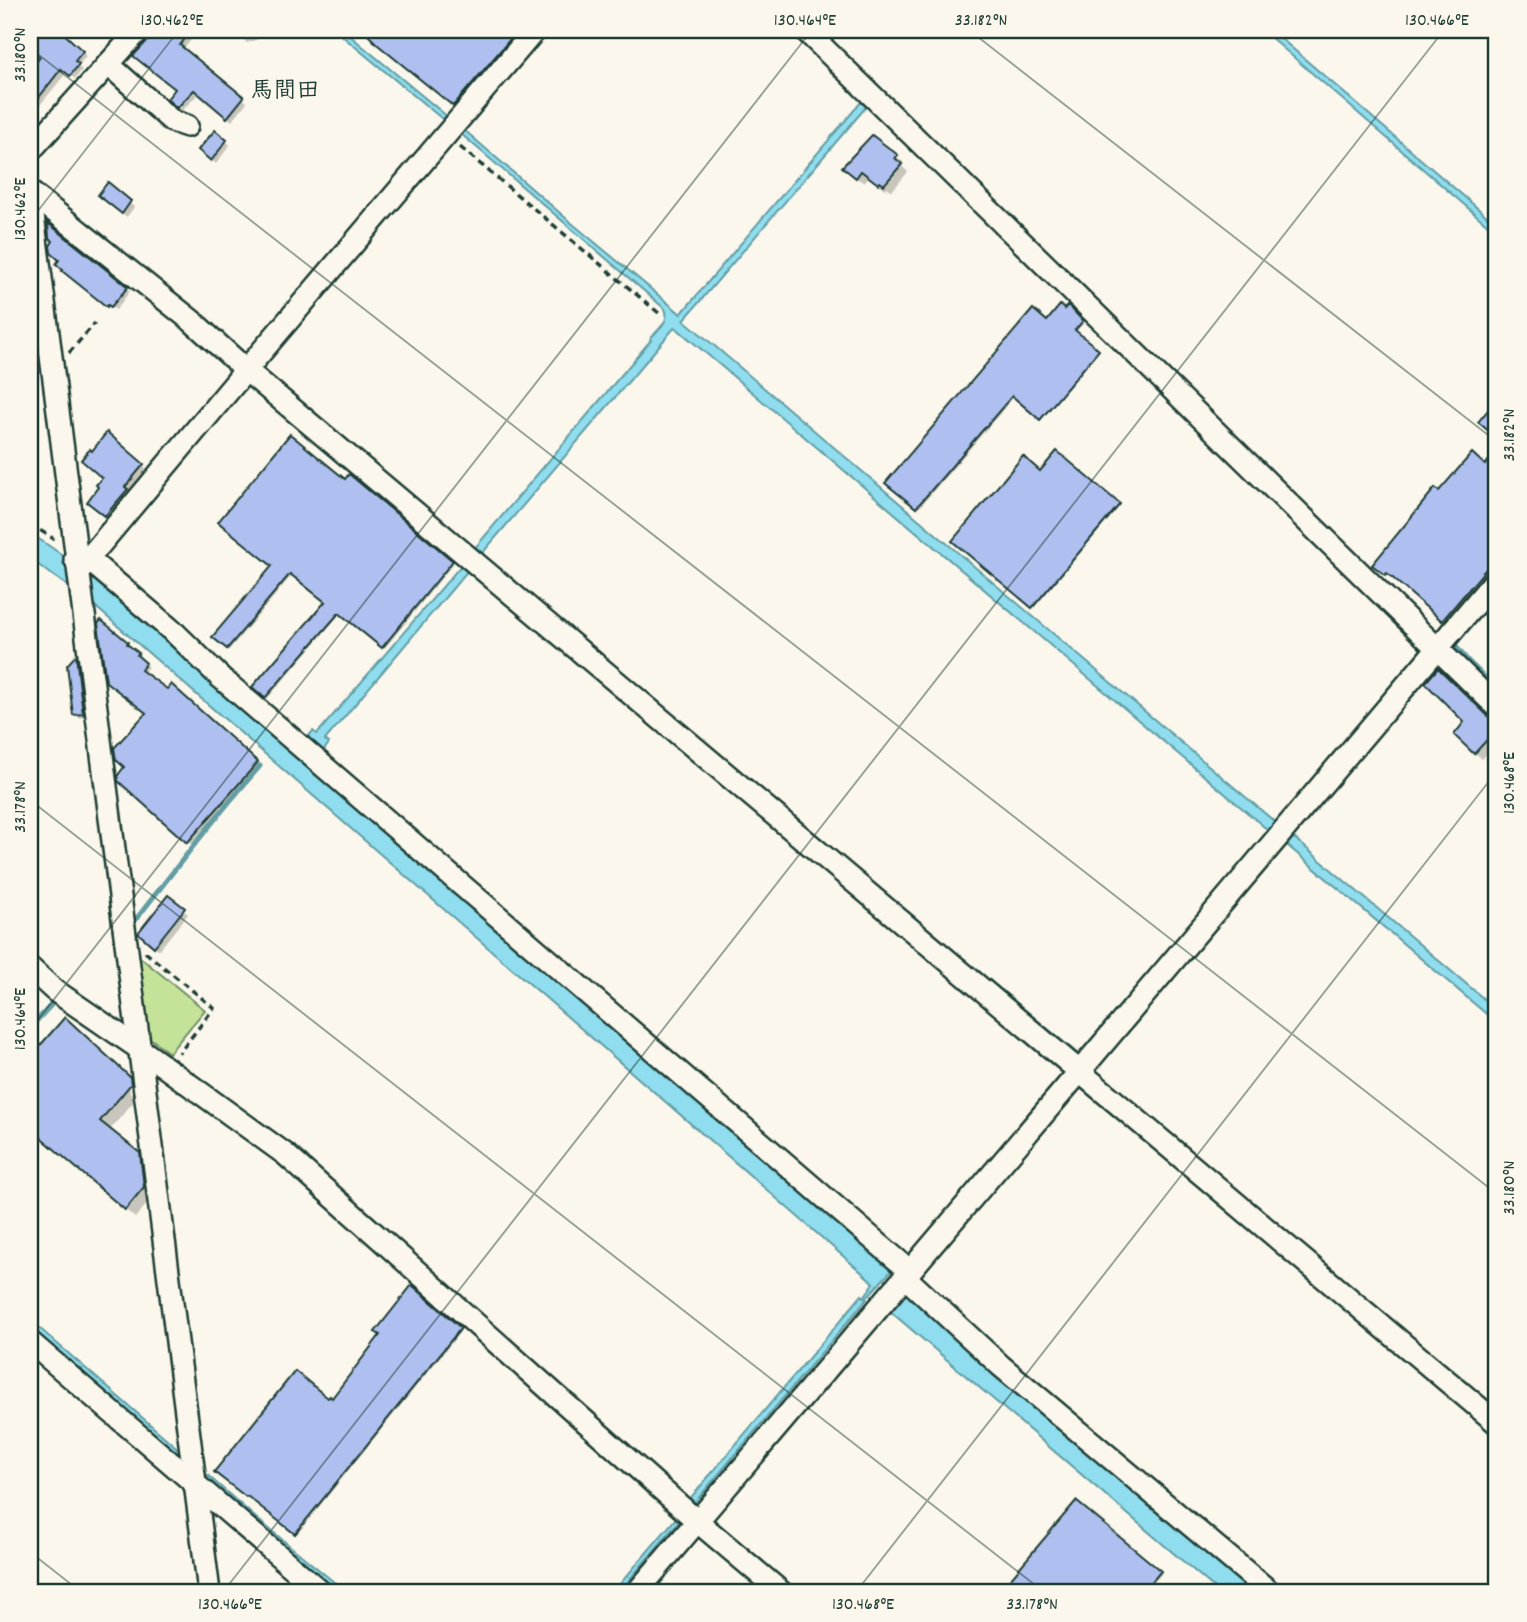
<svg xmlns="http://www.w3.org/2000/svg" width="1527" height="1622" font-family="Dekko,'Klee One',sans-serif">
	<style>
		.green { fill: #c5e299; stroke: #729066; stroke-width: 2 }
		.water { fill: #8fddee; stroke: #629da4; stroke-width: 2 }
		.shadow { fill: #0003 }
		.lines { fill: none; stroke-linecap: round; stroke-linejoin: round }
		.stream { stroke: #629da4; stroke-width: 5 }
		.building { fill: #afc0f0; stroke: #1f3d34; stroke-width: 2 }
		.street-casing { stroke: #1f3d34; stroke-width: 26 }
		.path { stroke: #1f3d34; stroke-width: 3.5; stroke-dasharray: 7 5; stroke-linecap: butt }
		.street { stroke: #fbf7ec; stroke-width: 21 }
		.ticks { fill: none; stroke: #1f3d34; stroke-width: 2; stroke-opacity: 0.45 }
		.labels { text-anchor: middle; stroke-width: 5; stroke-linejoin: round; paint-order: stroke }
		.neighbourhood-label { font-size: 23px; font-weight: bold; fill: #1f3d34; stroke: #fbf7ec }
		.neatline { fill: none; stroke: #1f3d34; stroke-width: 2.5 }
		.ticks-label { font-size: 18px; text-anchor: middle; fill: #1f3d34 }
	</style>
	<rect width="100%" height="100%" fill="#fbf7ec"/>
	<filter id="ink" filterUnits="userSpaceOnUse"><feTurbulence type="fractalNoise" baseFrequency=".0143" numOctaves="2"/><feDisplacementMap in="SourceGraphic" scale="14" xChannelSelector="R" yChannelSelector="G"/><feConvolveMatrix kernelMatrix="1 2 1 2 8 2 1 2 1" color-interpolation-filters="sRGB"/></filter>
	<g filter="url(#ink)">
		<path class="green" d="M136 954 205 1010 169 1053 145 1034Z"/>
		<g class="water">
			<path d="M335 30H343L449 118 446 122Z"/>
			<path d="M1262 30H1271L1497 225V233Z"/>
			<path d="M861 102 866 107 684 320 1275 822 1269 831 675 327 480 556 474 549 651 340 650 339C657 330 671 321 665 309L460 133 463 129 568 220 681 314Z"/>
			<path d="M30 533 86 571 96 573 302 759 596 1015 893 1269 866 1298 867 1299 691 1507 688 1501 862 1295 864 1297 874 1283 90 602 30 559Z"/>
			<path d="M463 563 470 568 325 740 329 743 322 753 306 739 313 731 317 734Z"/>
			<path d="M1293 837 1497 1010V1023L1287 845Z"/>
			<path d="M906 1293 1260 1592H1219L891 1312Z"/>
			<path d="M30 1320 184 1454 179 1456 30 1327Z"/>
			<path d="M205 1473 256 1518 346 1592H335L202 1477Z"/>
			<path d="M677 1517 680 1520 619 1592H613Z"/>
		</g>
		<g class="shadow">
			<path d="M30 30H58L86 56 78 66 82 70 75 79 67 72 40 105 30 95V74L42 58 30 47Z"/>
			<path d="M154 30H199L183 50 247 102 232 121 199 93 182 111 169 99 177 90 150 40Z"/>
			<path d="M237 30H267L269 35 247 43 240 36Z"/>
			<path d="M366 30H521L455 106Z"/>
			<path d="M872 137 897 157 904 163 902 166 908 172 892 191 887 187 886 190 869 176 864 183 851 174Z"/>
			<path d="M226 141 230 145 216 164 200 150Z"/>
			<path d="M108 185 134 207 127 217 104 199Z"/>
			<path d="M68 274 126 288 130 291 116 310 113 308 111 309Z"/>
			<path d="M30 287 35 292 40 338 36 344 38 358 30 362V346L35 344 30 339Z"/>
			<path d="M1068 308 1084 323 1014 397 919 508 887 483 1048 323Z"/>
			<path d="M1497 453V559L1445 621 1389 574 1388 575 1375 564 1439 493 1485 467Z"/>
			<path d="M1057 454 1120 506 1034 608 954 541 1041 473Z"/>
			<path d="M142 465 149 472 113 521 96 508 104 478Z"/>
			<path d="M350 477 453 564 385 648 341 613 267 699 254 687 327 602 293 574 229 650 214 637Z"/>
			<path d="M127 643 130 646 129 647 140 657 138 659 148 667 143 673 167 691 171 686 260 766 191 844 120 781 148 713 111 684Z"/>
			<path d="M76 658 79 661 87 717 79 718 74 714Z"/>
			<path d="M1487 718 1497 724V743L1482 759 1463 742Z"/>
			<path d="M183 910 188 914 159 950 145 937Z"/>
			<path d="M65 1019 129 1078 130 1093 134 1092 133 1082 139 1088 140 1094 109 1131 149 1165 153 1197 135 1218 30 1127V1059Z"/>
			<path d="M412 1287 461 1331 297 1534 249 1496 248 1498 216 1472 329 1400H332L382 1335Z"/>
			<path d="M1076 1503 1162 1573 1146 1592H1001Z"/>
		</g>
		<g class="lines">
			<g class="stream">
				<path d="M1454 641 1453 643 1468 661 1497 689"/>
				<path d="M839 856 1084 1061"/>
				<path d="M134 922C175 869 216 816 260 766"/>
				<path d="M106 1014 131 1029"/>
				<path d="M30 1028 51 1005"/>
				<path d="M144 1039 167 1056"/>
				<path d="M786 1585 795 1592"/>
			</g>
		</g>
		<g class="building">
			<path d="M30 30H60L83 51 75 61 79 64 70 76 61 69 30 109V71L40 57 30 49Z"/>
			<path d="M152 30H192L180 45 244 97 227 118 194 90 177 108 167 99 175 89 133 56 149 39Z"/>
			<path d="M363 30H518L453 106 378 45Z"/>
			<path d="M215 130 227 140 211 161 198 150Z"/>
			<path d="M872 135 898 155 895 158 902 164 884 185 880 182 878 184 861 171 856 178 842 167Z"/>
			<path d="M108 182 131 201 122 214 98 195Z"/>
			<path d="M48 223 128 287 111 307 108 305 107 307 62 271 63 270 56 264 59 260 51 253 50 246 53 241 49 238Z"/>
			<path d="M1060 305 1064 309 1068 305 1083 321 1075 330 1099 350 1040 420 1012 396 916 508 885 483 1033 309 1047 321Z"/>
			<path d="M1497 399V438L1478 422Z"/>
			<path d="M107 432 144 464 125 487 128 489 105 516 87 502 98 487 96 485 102 478 81 460 90 449 92 451Z"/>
			<path d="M290 434 345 479 349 474 453 561 382 648 339 613 265 698 252 687 325 602 290 574 227 649 212 637 272 566 218 522Z"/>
			<path d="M1497 450V556L1442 621 1387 573 1385 575 1372 565 1435 488 1439 491 1472 453 1485 465Z"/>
			<path d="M1057 451 1120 504 1032 608 952 541 1023 456 1040 471Z"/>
			<path d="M101 620 128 642 127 644 139 653 137 655 146 663 141 670 167 689 171 684 258 762 187 843 118 781V775L124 767 116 760 114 748 146 713 106 682 98 624Z"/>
			<path d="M76 655 83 714 73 715 67 665Z"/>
			<path d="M1438 668 1488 716 1497 722V729L1474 754 1454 735 1464 722 1425 683Z"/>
			<path d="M168 895 185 908 154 947 138 933Z"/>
			<path d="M65 1017 130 1077 131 1084 100 1121 140 1153 144 1187 125 1210 30 1128V1057Z"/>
			<path d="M412 1285 461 1328 295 1534 247 1496 246 1497 214 1472 295 1371 328 1398 330 1396 332 1398 380 1335 375 1332Z"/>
			<path d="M1076 1501 1161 1571 1143 1592H999Z"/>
		</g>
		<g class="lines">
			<defs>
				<g id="street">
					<path d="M805 30 1497 707"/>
					<path d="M108 64 172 121 187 126"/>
					<path d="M30 151 139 30"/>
					<path d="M30 192 192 321 246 370 1497 1423"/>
					<path d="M30 192C88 659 151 1125 209 1592"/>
					<path d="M75 559H88L246 370 535 30"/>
					<path d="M88 559 176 634 220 677 910 1271"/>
					<path d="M30 968 54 990 140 1049 285 1154 697 1521 781 1592"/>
					<path d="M905 1277 1001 1366 1270 1592"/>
					<path d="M30 1342 321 1592"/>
					<path d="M637 1592 1080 1071 1497 578"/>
				</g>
			</defs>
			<use href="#street" class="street-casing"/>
			<g class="path">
				<path d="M460 147 660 314"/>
				<path d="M69 353 95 323"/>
				<path d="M30 524 54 539"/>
				<path d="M145 952 214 1008 179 1053"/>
			</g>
			<use href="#street" class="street"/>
		</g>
	</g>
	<path class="ticks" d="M969 30 1497 442M30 48 1497 1194M30 221 179 30M30 800 1044 1592M30 1030 812 30M30 1552 81 1592M223 1592 1444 30M856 1592 1497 771M1488 1592 1497 1581"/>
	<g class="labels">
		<g class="neighbourhood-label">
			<text x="285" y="97">馬間田</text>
		</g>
	</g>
	<rect width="1527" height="1622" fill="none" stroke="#fbf7ec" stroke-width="77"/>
	<rect x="38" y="38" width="1450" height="1546" class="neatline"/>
	<g class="ticks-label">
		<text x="172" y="25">130.462°E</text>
		<text x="805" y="25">130.464°E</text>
		<text x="981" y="25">33.182°N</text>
		<text x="1437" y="25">130.466°E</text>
		<text transform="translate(19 55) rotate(-90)" y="6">33.180°N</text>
		<text transform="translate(19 209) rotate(-90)" y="6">130.462°E</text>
		<text transform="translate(1508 435) rotate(-90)" y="6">33.182°N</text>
		<text transform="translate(1508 783) rotate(-90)" y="6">130.468°E</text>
		<text transform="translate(19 807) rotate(-90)" y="6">33.178°N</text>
		<text transform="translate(19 1019) rotate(-90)" y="6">130.464°E</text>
		<text transform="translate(1508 1188) rotate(-90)" y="6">33.180°N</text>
		<text x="230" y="1609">130.466°E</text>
		<text x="863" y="1609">130.468°E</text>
		<text x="1032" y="1609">33.178°N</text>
	</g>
</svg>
